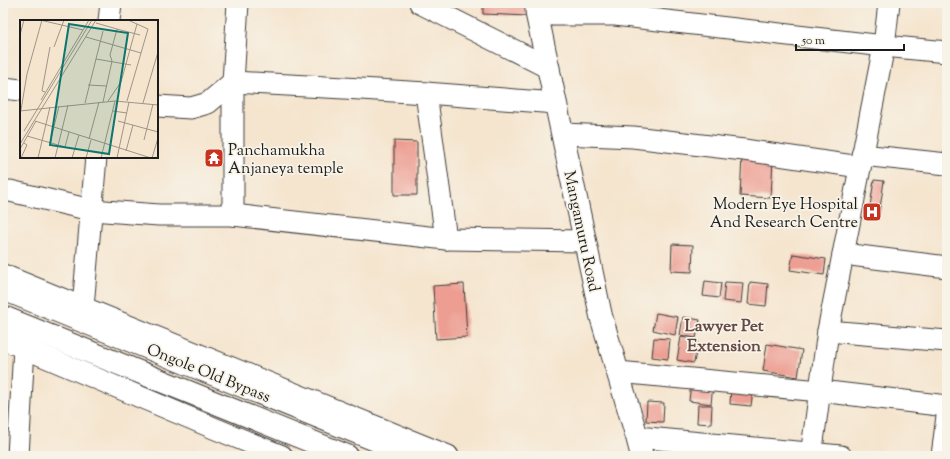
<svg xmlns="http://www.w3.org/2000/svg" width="950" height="459" font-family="'Sorts Mill Goudy',serif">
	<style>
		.building { fill: #ed9d92 }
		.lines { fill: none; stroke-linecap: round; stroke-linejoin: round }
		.minor-casing { stroke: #3d3a37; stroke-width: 23 }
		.major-casing { stroke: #3d3a37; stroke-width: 24 }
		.minor { stroke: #fff; stroke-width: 21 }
		.major { stroke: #fff; stroke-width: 22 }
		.labels { text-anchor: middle; stroke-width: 3.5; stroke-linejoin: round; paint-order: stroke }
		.poi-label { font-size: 16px; fill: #1c1c1c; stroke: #f7f3e8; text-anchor: start }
		.street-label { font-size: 16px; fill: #1c1c1c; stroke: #f7f3e8 }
		.neighbourhood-label { font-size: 17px; font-weight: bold; fill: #654945; stroke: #f7f3e8 }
		.inset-road { fill: none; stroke: #9e9587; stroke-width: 1 }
		.view { fill: #0f766e; fill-opacity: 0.15; stroke: #0f766e; stroke-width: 2 }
		.inset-edge { fill: none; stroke: #1c1c1c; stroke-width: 2 }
	</style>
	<rect width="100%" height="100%" fill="#f7f3e8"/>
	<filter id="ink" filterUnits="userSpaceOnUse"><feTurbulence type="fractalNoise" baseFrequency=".025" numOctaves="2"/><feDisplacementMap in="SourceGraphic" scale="8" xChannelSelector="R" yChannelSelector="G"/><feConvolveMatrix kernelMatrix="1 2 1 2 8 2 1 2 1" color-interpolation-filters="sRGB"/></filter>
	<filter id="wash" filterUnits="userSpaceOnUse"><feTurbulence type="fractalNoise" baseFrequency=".012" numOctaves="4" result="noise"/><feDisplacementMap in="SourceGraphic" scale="16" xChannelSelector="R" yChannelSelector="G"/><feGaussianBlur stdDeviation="0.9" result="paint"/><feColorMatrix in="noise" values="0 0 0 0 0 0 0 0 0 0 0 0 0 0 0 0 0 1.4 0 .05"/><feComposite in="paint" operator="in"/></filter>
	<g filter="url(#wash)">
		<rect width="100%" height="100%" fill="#f5e5cf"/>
		<g id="blocks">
			<g class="building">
				<path d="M483 3H528V16L483 14Z"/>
				<path d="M394 141 417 142V195H394Z"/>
				<path d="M742 156 773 157 771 198 740 196Z"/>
				<path d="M874 180 884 181 879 215 869 213Z"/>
				<path d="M672 244 693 245 692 272 671 271Z"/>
				<path d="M793 254 826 259 824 275 790 270Z"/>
				<path d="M705 281 721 283 719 298 703 296Z"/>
				<path d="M725 282 743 283 741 303 723 301Z"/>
				<path d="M750 282 768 284 766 306 748 304Z"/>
				<path d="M464 284 467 337 436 339 433 286Z"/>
				<path d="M656 313 678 317 675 335 653 330Z"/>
				<path d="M683 317 700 320 696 338 680 335Z"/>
				<path d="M681 337 698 340 694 363 677 360Z"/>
				<path d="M654 338 670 339 668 359 652 357Z"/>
				<path d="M767 344 802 350 798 377 763 371Z"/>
				<path d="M691 383 713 385 711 404 689 401Z"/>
				<path d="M731 388 753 390 751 406 730 404Z"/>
				<path d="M647 402 664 403 663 422 646 421Z"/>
				<path d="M698 405H712L711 424 697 423Z"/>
			</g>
		</g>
	</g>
	<g filter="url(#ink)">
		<use href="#blocks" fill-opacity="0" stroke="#3d3a37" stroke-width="1"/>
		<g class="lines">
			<defs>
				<g id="minor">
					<path d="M420 3 549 68"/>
					<path d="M537 15H615L884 46 947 52"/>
					<path d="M109 21 111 3"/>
					<path d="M3 88 21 90"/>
					<path d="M426 93 446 239"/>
					<path d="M157 106 191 108 208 103 233 82 344 88 426 93 556 103"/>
					<path d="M563 134 633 137 744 150 860 167"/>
					<path d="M862 155 947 164"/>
					<path d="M10 191 91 210 159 215H233L446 239 585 241"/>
					<path d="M233 215V82L238 3"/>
					<path d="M843 254 947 267"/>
					<path d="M3 275 448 456"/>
					<path d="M78 319 83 307 96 157"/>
					<path d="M828 331 947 341"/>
					<path d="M3 339 216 429 282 456"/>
					<path d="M618 372 820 391 947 406"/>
					<path d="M637 437 841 456"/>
					<path d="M18 456 24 347 26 335"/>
					<path d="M811 456 828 331 884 46 889 3"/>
					<path d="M942 456 947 416"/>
				</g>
				<g id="major">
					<path d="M536 3 537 15 601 316 637 437 642 456"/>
					<path d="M3 289 415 456"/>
					<path d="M3 317 347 456"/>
				</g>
			</defs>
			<use href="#minor" class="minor-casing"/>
			<use href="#major" class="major-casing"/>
			<use href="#minor" class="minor"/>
			<use href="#major" class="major"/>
		</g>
	</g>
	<defs>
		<symbol id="temple-square" viewBox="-11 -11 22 22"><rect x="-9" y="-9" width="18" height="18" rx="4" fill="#c8321e" stroke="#f7f3e8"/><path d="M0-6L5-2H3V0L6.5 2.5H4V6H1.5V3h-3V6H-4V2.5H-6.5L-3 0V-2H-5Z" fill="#fff"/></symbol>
		<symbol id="hospital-square" viewBox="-11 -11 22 22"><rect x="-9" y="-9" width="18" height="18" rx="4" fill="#c8321e" stroke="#f7f3e8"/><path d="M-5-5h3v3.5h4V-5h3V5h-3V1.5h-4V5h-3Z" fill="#fff"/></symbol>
	</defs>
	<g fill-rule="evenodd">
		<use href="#temple-square" x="203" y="147" width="22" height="22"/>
		<use href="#hospital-square" x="861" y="201" width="22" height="22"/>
	</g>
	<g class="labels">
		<g class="poi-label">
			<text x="228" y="155">Panchamukha<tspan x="228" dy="18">Anjaneya temple</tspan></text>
			<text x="858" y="209" text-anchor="end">Modern Eye Hospital<tspan x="858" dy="18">And Research Centre</tspan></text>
		</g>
		<g class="street-label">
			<text transform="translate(583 231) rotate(78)" y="6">Mangamuru Road</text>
			<text transform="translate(209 372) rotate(22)" y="6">Ongole Old Bypass</text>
		</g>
		<g class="neighbourhood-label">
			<text x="724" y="331">Lawyer Pet<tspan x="724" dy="20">Extension</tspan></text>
		</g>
	</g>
	<g transform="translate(20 20)">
		<rect width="138" height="138" fill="#f5e5cf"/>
		<path class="inset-road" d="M20 0 63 10M76 3 97 9M0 15 4 0M66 17 121 33M34 27 44 0M76 39 111 45M68 65 87 66M25 72 22 71 30 27M21 80 69 0M88 81 101 62 117 4M107 81 128 9 108 0M83 82 92 41 90 35 97 9 120 15M65 83 83 11M123 83 138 32M1 90 7 54 22 0M0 91 95 81 138 85M93 91 107 93M15 101 131 138M98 101 138 112M4 111 72 0M7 116 45 127 49 112M69 119 79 82M124 120 133 84M30 123 39 86M0 124 76 0M0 129 16 101M106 131 113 105M1 138 7 125 4 123M18 138 30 87M35 138 48 85M52 138 59 115M66 138 71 120M81 138 95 81M97 138 109 82M132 138 138 118"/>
		<path class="view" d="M49 4 108 13 89 134 30 125Z"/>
		<rect width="138" height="138" class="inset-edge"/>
	</g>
	<rect width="950" height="459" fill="none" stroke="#f7f3e8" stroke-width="16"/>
	<path d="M796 44v6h108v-6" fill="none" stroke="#1c1c1c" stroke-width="2"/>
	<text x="802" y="44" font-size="12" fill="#1c1c1c" stroke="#f7f3e8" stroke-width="3" paint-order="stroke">50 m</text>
</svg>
